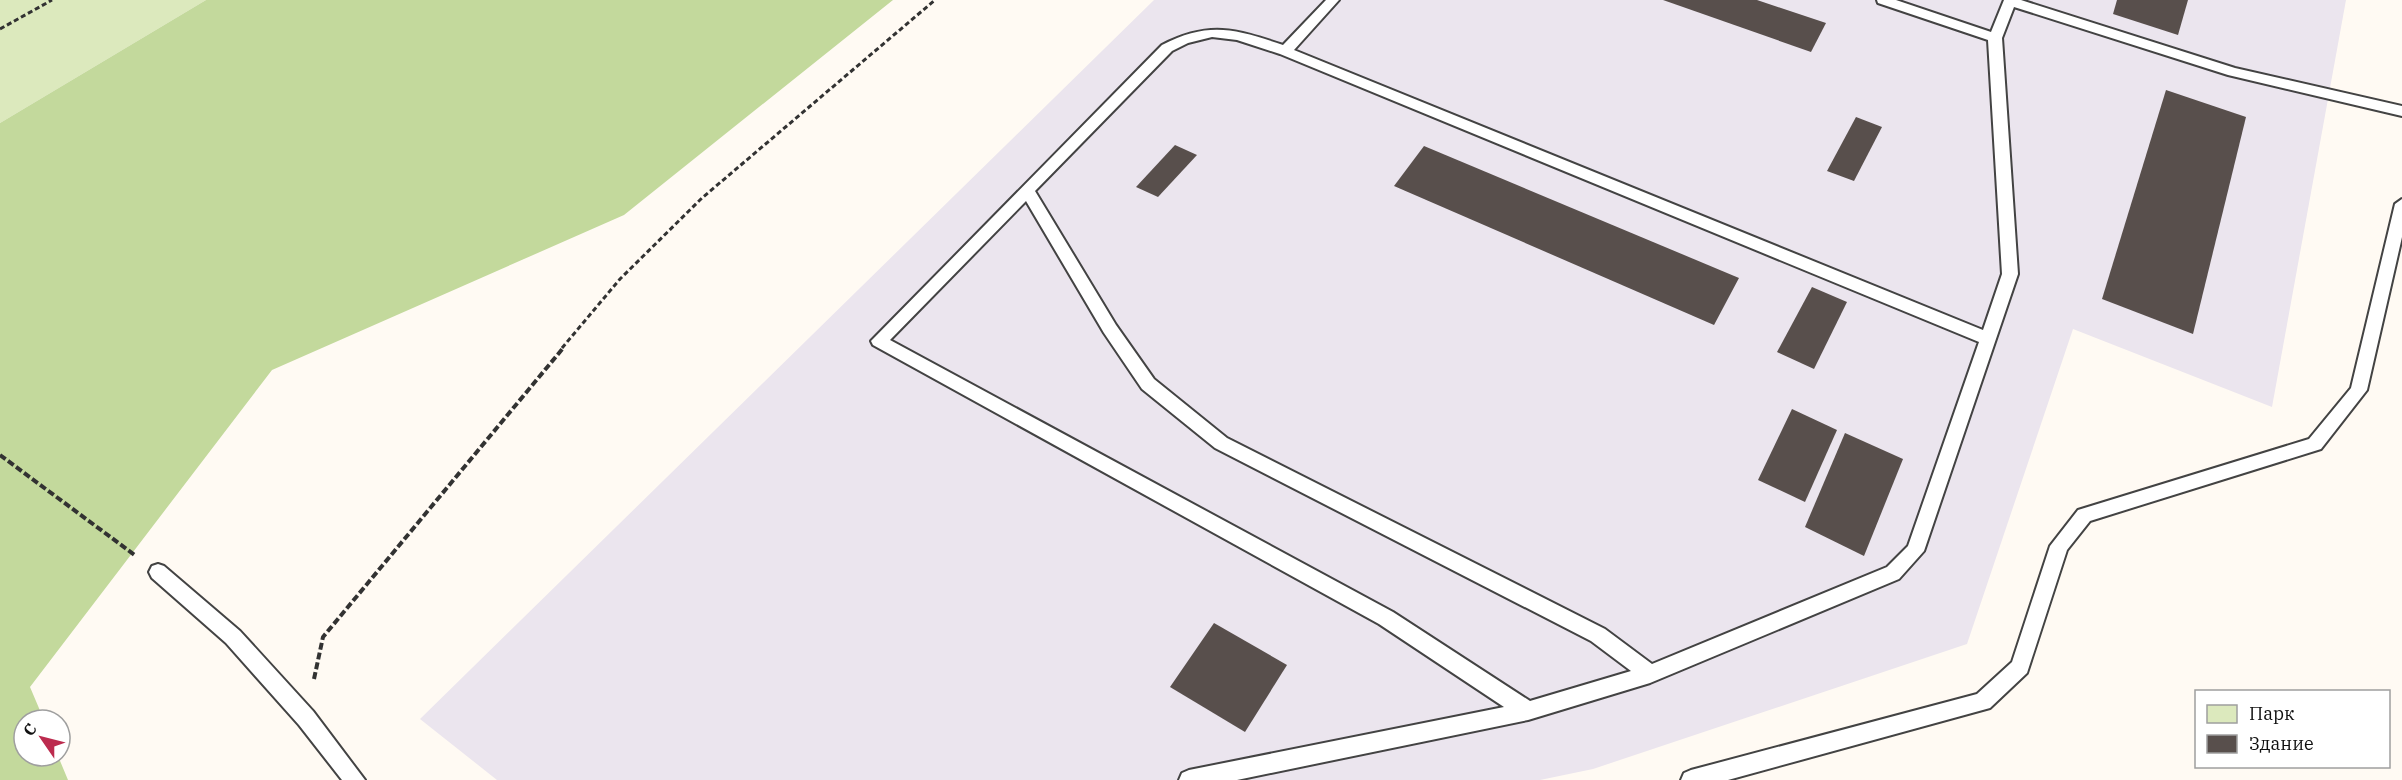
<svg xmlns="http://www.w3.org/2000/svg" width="2402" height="780" font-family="'IBM Plex Serif',serif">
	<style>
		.industrial { fill: #ebe5ee }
		.green { fill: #dce9bd }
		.forest { fill: #c3d99c }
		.building { fill: #584f4c }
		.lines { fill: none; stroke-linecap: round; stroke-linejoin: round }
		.service-casing { stroke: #434343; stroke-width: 4 }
		.path-far1 { stroke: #323232; stroke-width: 3; stroke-dasharray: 5 3; stroke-linecap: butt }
		.path { stroke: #323232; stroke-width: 4; stroke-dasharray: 7 3; stroke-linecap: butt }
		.service { fill: #fff; fill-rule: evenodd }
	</style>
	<rect width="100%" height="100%" fill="#fffaf3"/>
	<path class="industrial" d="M1154 0H2346L2272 407 2073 329 1967 644 1593 769 1540 780H497L420 719Z"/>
	<path class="green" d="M0 0H206L0 123Z"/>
	<path class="forest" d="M206 0H893L624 215 272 370 30 687 44 720H24V756H58L68 780H0V123Z"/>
	<g class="building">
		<path d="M1663 0H1757L1826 23 1811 52Z"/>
		<path d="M2117 0H2188L2178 35 2113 14Z"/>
		<path d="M2166 90 2246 117 2193 334 2102 299Z"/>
		<path d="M1856 117 1882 127 1854 181 1827 171Z"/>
		<path d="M1175 145 1197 155 1158 197 1136 187Z"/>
		<path d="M1424 146 1739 278 1714 325 1394 186Z"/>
		<path d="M1812 287 1847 302 1814 369 1777 352Z"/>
		<path d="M1792 409 1837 430 1805 502 1758 480Z"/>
		<path d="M1845 433 1903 459 1864 556 1805 527Z"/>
		<path d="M1214 623 1287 665 1245 732 1170 687Z"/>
	</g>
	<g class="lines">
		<defs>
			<g id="service">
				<path d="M1326 0H1339L1294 50 1983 330 2002 274 1988 40 1878 3 1877 0H1896L1991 32 2004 0H2021L2235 68 2402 106V116L2228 75 2014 7 2002 38 2018 274 1924 551 1899 579 1650 683 1528 720 1237 780H1179L1182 773 1189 770 1504 707 1379 624 873 345 871 341 1162 45C1209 21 1235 29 1283 45ZM1212 37 1237 40 1280 54 1979 342 1908 546 1887 567 1652 664 1605 629 1227 438 1154 379 1116 325 1035 191 1172 51 1188 43ZM1026 201 1104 333 1142 389 1215 448 1591 641 1631 671 1530 701 1393 612 890 340Z"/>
				<path d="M2402 199V237L2367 390 2321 449 2090 521 2067 550 2027 673 1990 708 1728 780H1681L1684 773 1691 770 1977 694 2012 662 2050 546 2078 510 2309 439 2351 388 2395 204Z"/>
				<path d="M158 564 164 566 240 631 313 711 365 780H342L299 725 226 643 152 578 149 572 152 566Z"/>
			</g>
		</defs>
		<use href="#service" class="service-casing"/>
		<g class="path-far1">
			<path d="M0 29 52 0"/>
			<path d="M562 348 620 279 702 198 935 0"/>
		</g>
		<g class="path">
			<path d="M0 455 136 556"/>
			<path d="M314 679 323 637 564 347"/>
		</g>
		<use href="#service" class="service"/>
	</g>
	<rect x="2195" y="690" width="195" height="78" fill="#ffffff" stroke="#9f9f9f" stroke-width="1.5"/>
	<rect x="2207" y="705" width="30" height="18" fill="#dce9bd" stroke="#9f9f9f" stroke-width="1.5"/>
	<text x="2249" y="720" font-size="18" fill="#101010">Парк</text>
	<rect x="2207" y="735" width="30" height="18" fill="#584f4c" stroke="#9f9f9f" stroke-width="1.5"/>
	<text x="2249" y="750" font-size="18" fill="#101010">Здание</text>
	<g transform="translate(42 738) rotate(305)"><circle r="28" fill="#ffffff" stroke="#9f9f9f" stroke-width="1.5"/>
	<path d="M0-4.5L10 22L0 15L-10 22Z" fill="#bc2b4e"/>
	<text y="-9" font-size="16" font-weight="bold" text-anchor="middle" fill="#101010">С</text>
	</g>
</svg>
